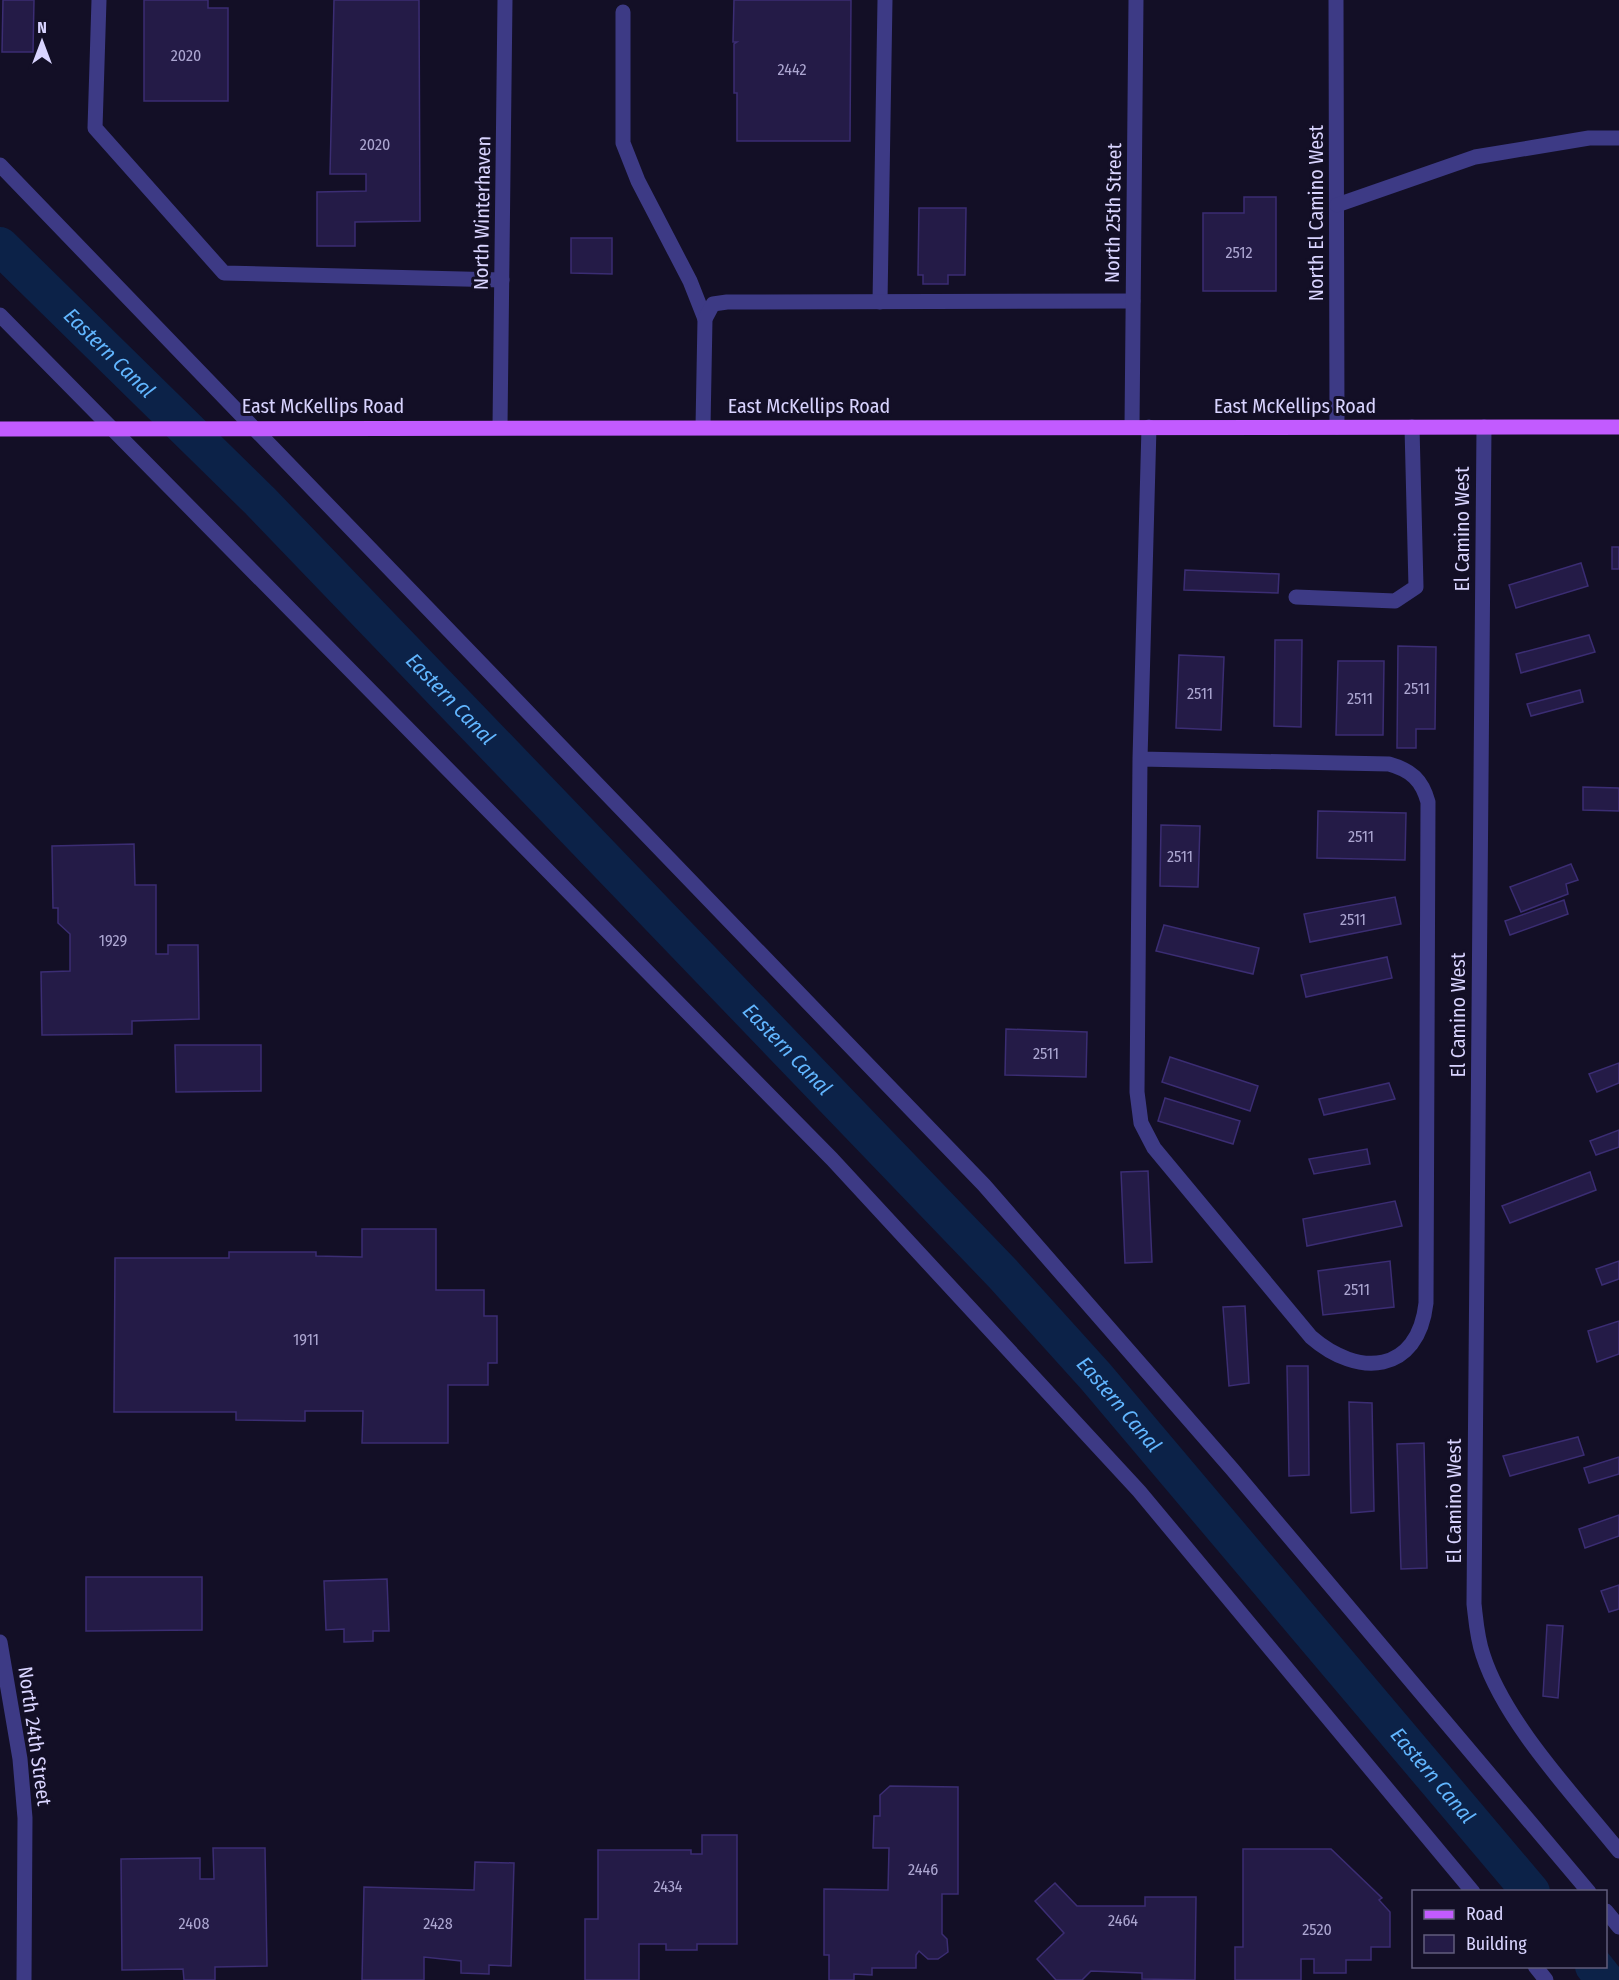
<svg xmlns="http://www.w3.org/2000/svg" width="1619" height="1980" font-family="'Fira Sans Condensed',sans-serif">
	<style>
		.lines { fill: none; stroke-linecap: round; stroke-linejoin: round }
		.canal { stroke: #0c2248; stroke-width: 38 }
		.building { fill: #241b47; stroke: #3b2d73; stroke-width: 1.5 }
		.minor { stroke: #3d3a85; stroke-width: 15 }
		.major { stroke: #c25bff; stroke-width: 15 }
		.labels { text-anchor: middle; stroke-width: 6; stroke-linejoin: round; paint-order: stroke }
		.number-label { font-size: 16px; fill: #aca6d1 }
		.street-label { font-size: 20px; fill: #d9d4ff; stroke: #130f26 }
		.water-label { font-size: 21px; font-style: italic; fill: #62b6ff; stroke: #130f26 }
	</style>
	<rect width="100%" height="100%" fill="#130f26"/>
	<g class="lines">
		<g class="canal">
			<path id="s1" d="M0 246 260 501 1003 1274 1096 1377 1531 1892"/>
			<path d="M1594 1966 1605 1980"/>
		</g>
	</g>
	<g class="building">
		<path d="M3 0H34L33 52H2Z"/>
		<path d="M144 0H208V8H228V101H144Z"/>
		<path d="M334 0H419L420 221 355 222V246H317V192L366 191V174H330Z"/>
		<path d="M734 0H851L850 141H737V93H734V44L737 42H733Z"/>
		<path d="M1244 197H1276V291H1203V213H1244Z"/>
		<path d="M919 208H966L965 275H948V284H923V275H918Z"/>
		<path d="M571 238H612V274L571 273Z"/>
		<rect x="1612" y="547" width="7" height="22"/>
		<path d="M1581 563 1588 586 1516 608 1509 585Z"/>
		<path d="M1185 570 1279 574 1278 593 1184 590Z"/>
		<path d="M1589 635 1595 652 1521 673 1516 654Z"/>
		<path d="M1275 640H1302L1301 727 1274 726Z"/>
		<path d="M1398 646 1436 647 1435 729H1416V748H1397Z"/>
		<path d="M1179 655 1224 657 1221 730 1176 728Z"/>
		<path d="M1338 661H1384L1383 735H1336Z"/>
		<path d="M1580 690 1583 702 1531 716 1527 704Z"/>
		<path d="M1583 787 1619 788V811L1583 810Z"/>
		<path d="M1318 811 1406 813 1405 860 1317 858Z"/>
		<path d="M1161 825 1200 826 1198 887 1160 886Z"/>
		<path d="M134 844 135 885H156V954H168V945H198L199 1019 132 1021V1034L42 1035 41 972 70 971V934L58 923V908H53L52 846Z"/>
		<path d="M1571 864 1578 880 1566 884 1568 894 1521 912 1510 887Z"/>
		<path d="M1395 897 1401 924 1310 942 1304 914Z"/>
		<path d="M1564 900 1568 914 1510 935 1505 921Z"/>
		<path d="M1164 925 1259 948 1253 974 1156 951Z"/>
		<path d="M1387 957 1392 978 1306 997 1301 975Z"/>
		<path d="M1006 1029 1087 1032 1086 1077 1005 1075Z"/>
		<path d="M175 1045H261V1091L176 1092Z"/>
		<path d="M1170 1057 1258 1086 1250 1111 1162 1082Z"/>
		<path d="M1619 1063V1083L1597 1092 1589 1074Z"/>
		<path d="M1389 1083 1395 1099 1324 1115 1319 1099Z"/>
		<path d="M1165 1098 1240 1121 1233 1144 1158 1121Z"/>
		<path d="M1619 1130V1147L1596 1155 1590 1141Z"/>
		<path d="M1367 1149 1370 1164 1314 1174 1309 1159Z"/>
		<path d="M1148 1171 1152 1262 1125 1263 1121 1172Z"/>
		<path d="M1590 1172 1596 1190 1510 1223 1502 1206Z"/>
		<path d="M1395 1201 1402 1226 1307 1246 1303 1219Z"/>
		<path d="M362 1229H436V1290H484V1316H497V1363H488V1385H448V1443H362L363 1411H305V1421L236 1420V1412H114L115 1258H229V1252H316V1256L362 1257Z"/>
		<path d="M1390 1261 1394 1307 1323 1315 1318 1271Z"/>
		<path d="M1619 1261V1279L1602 1285 1596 1269Z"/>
		<path d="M1245 1306 1249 1383 1229 1386 1223 1307Z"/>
		<path d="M1619 1321V1354L1597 1362 1588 1331Z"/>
		<path d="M1287 1366H1308L1309 1475 1289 1476Z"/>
		<path d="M1349 1402 1372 1403 1374 1511 1351 1513Z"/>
		<path d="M1578 1437 1584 1455 1510 1476 1503 1456Z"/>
		<path d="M1424 1443 1427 1568 1401 1569 1397 1444Z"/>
		<path d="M1619 1457V1474L1589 1483 1584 1468Z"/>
		<path d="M1619 1515V1536L1585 1548 1579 1529Z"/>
		<path d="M86 1577H202V1630L86 1631Z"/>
		<path d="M387 1579 389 1631H373V1641L344 1642V1629L326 1630 324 1581Z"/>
		<path d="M1619 1585V1609L1609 1612 1601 1591Z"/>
		<path d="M1547 1625 1563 1626 1558 1698 1543 1696Z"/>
		<path d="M890 1786 958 1787V1894H942V1934L947 1939 948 1952 938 1959H928L919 1951 916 1955V1968H872V1975L854 1974V1980H829V1955H824V1889L888 1890 889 1848H873L874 1816H880V1795Z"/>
		<path d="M702 1835H737V1944H697V1950H666V1944H639V1980H585V1919H598V1850H691V1854H702Z"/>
		<path d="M213 1848H265L267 1966 215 1967V1980H184L183 1969 122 1970 121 1859 200 1858V1879H214Z"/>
		<path d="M1243 1849H1331L1382 1898 1379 1900 1390 1912V1947H1371V1960H1346V1973H1314V1959H1301V1980H1235V1947H1243Z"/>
		<path d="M475 1862 514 1863 511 1966 489 1965V1974L461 1973V1961L424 1957V1980H362L364 1887 474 1890Z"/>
		<path d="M1055 1883 1077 1906H1145V1897H1196L1195 1980 1142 1979V1973L1091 1971 1082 1980H1056L1037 1959 1064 1933 1035 1901Z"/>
	</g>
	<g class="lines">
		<g class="minor">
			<path d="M99 0 95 128 224 273 502 280"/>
			<path d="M1336 0 1337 427"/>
			<path d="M623 12V143L638 181 690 281 705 319"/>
			<path d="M0 165 984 1185 1232 1469 1589 1892"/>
			<path d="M1337 205 1475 157 1589 138H1619"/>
			<path d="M880 302 885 0"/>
			<path d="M0 315 832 1159 1139 1491 1473 1892"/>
			<path d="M500 427 505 0"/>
			<path d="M703 427 705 319 713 304 727 302 1133 301"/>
			<path d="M1132 427 1136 0"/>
			<path d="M1484 427 1474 1604C1476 1621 1477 1638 1483 1655 1505 1723 1574 1795 1619 1851"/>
			<path d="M1296 597 1395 601 1416 587 1412 427"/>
			<path d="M1140 759 1389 764C1411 770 1422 780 1428 802L1426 1303C1418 1374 1358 1378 1311 1337L1154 1148 1141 1123 1137 1092 1140 759 1149 427"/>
			<path d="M0 1642 20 1759 25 1818 24 1980"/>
			<path d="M1606 1911 1619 1927"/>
			<path d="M1535 1966 1546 1980"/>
		</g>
		<path class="major" d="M0 429 1619 427"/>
	</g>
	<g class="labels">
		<g class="number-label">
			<text x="186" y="61">2020</text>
			<text x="792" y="75">2442</text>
			<text x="375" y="150">2020</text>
			<text x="1239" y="258">2512</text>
			<text x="1417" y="694">2511</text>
			<text x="1200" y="699">2511</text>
			<text x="1360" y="704">2511</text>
			<text x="1361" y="842">2511</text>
			<text x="1180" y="862">2511</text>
			<text x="1353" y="925">2511</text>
			<text x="113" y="946">1929</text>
			<text x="1046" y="1059">2511</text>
			<text x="1357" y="1295">2511</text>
			<text x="306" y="1345">1911</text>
			<text x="923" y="1875">2446</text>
			<text x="668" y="1892">2434</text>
			<text x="1123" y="1926">2464</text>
			<text x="194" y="1929">2408</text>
			<text x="438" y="1929">2428</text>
			<text x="1317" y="1935">2520</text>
		</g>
		<g class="street-label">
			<text transform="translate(482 213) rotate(-89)" y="7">North Winterhaven</text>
			<text transform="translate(1113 213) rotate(-89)" y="7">North 25th Street</text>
			<text transform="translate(1316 213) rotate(-90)" y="7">North El Camino West</text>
			<text x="323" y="413">East McKellips Road</text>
			<text x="809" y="413">East McKellips Road</text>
			<text x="1295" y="413">East McKellips Road</text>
			<text transform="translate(1462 529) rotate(-90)" y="7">El Camino West</text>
			<text transform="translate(1458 1015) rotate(-90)" y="7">El Camino West</text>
			<text transform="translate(1454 1501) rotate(-90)" y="7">El Camino West</text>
			<text transform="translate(35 1736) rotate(82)" y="7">North 24th Street</text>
		</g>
		<g class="water-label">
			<text dy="7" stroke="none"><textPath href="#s1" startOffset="153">Eastern Canal</textPath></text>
			<text dy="7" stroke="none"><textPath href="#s1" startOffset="639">Eastern Canal</textPath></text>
			<text dy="7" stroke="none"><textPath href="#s1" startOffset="1125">Eastern Canal</textPath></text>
			<text dy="7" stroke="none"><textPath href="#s1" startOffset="1611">Eastern Canal</textPath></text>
			<text dy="7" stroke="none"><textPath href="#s1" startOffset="2097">Eastern Canal</textPath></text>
		</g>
	</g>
	<rect x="1412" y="1890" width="195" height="78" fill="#130f26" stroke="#625e7d" stroke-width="1.5"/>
	<rect x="1424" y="1910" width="30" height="9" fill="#c25bff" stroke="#625e7d" stroke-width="1.5"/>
	<text x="1466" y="1920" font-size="18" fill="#d9d4ff">Road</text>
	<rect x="1424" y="1935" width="30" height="18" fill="#241b47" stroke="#625e7d" stroke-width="1.5"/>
	<text x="1466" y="1950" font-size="18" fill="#d9d4ff">Building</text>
	<g transform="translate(42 42)" stroke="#130f26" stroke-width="4.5" paint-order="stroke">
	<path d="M0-4.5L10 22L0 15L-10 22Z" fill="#d9d4ff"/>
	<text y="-9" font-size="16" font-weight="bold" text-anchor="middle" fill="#d9d4ff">N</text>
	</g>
</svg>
